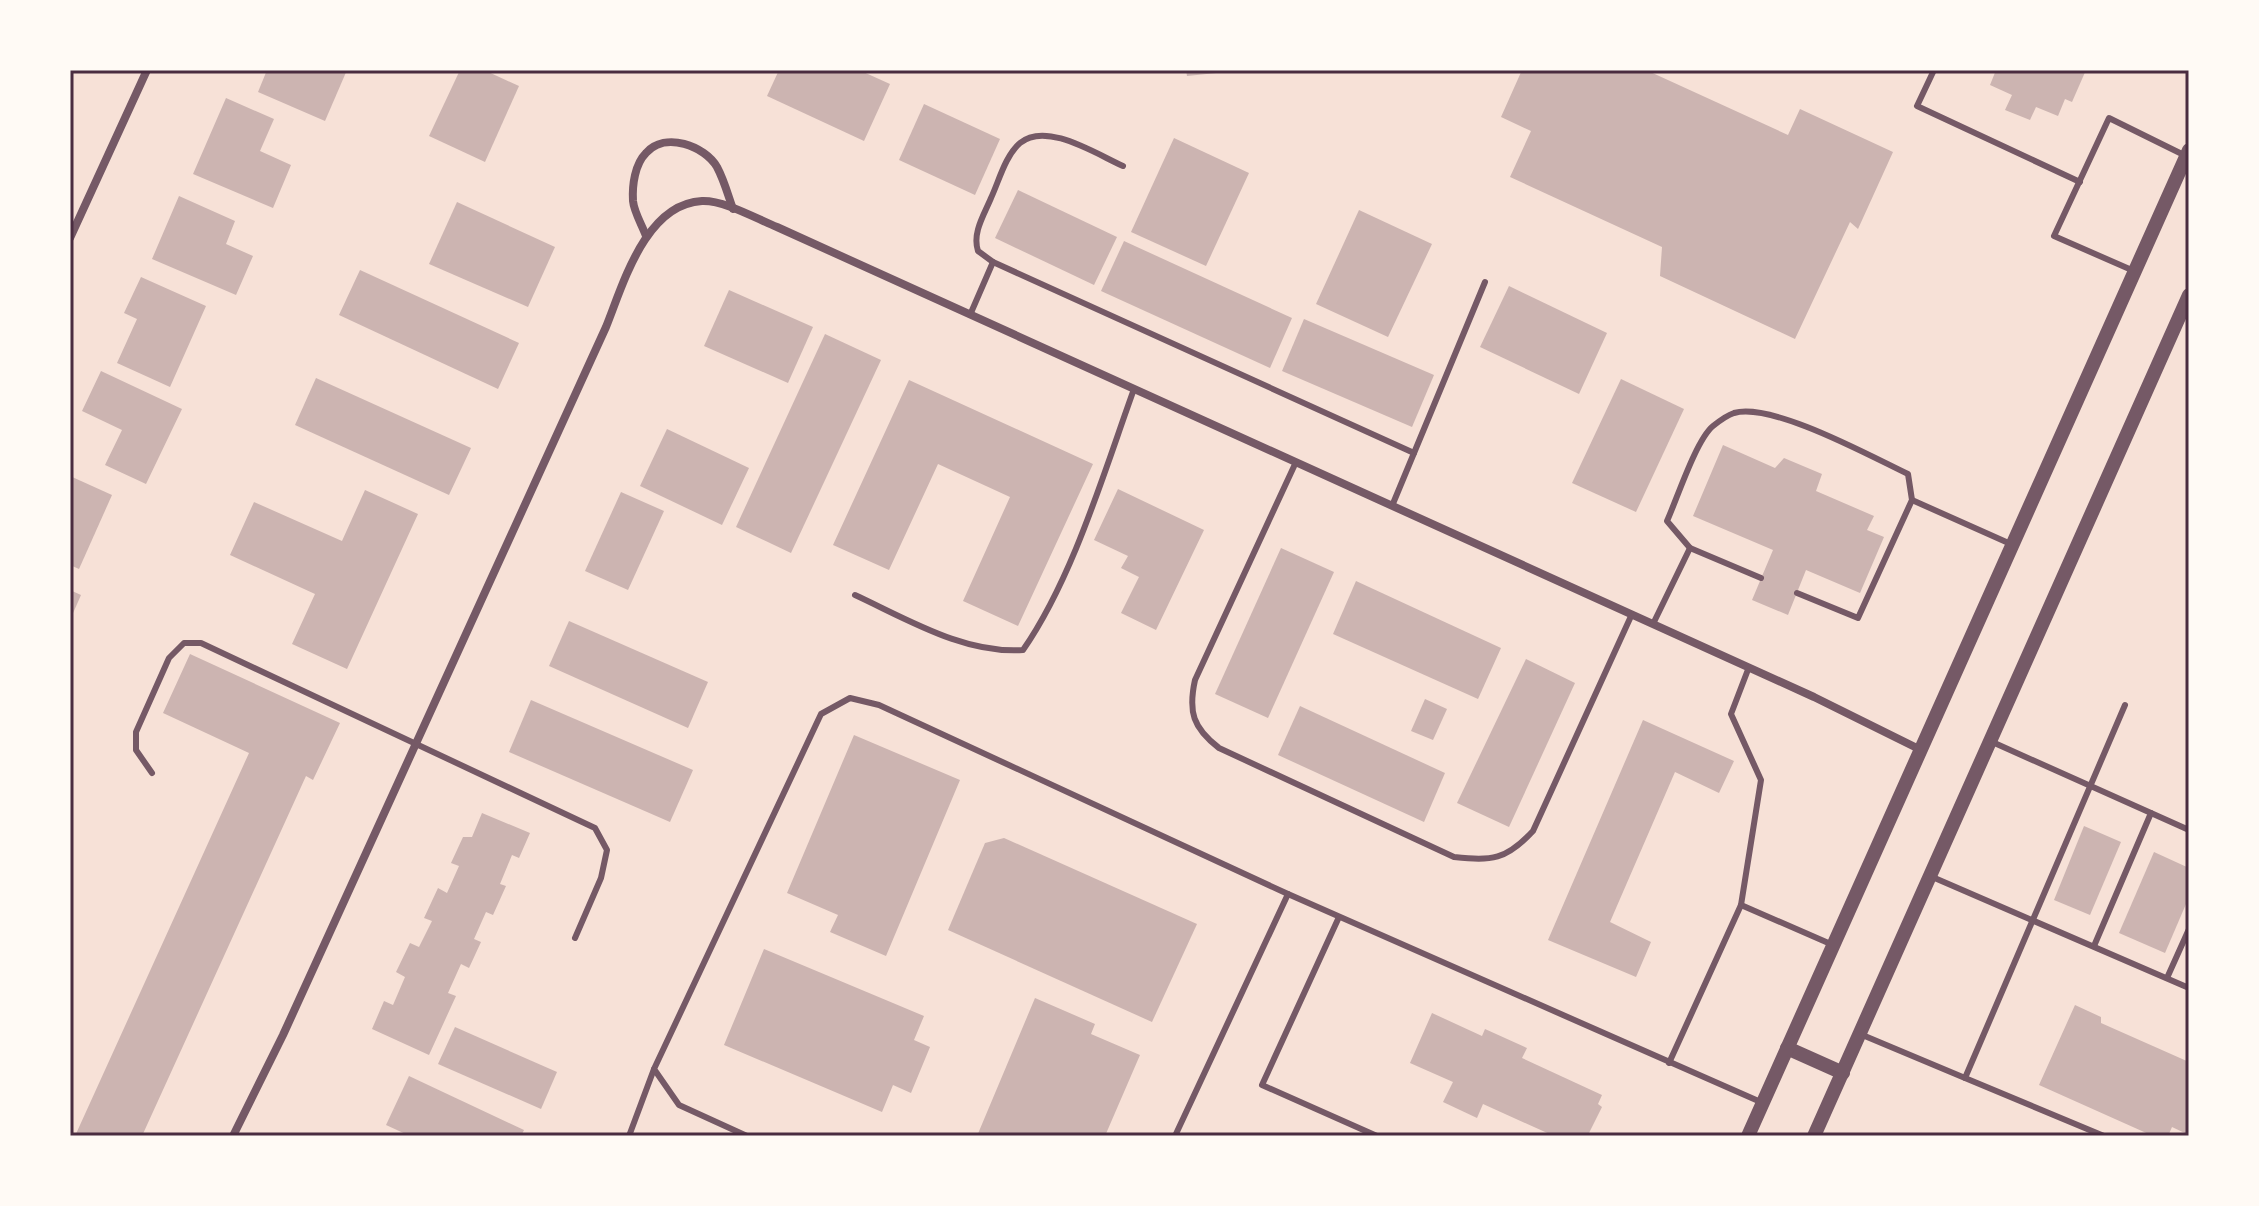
<svg xmlns="http://www.w3.org/2000/svg" width="2259" height="1206" font-family="'Fira Sans',sans-serif">
	<style>
		.building { fill: #ccb4b1 }
		.lines { fill: none; stroke-linecap: round; stroke-linejoin: round }
		.service { stroke: #755966; stroke-width: 6 }
		.minor { stroke: #755966; stroke-width: 8 }
		.tertiary { stroke: #755966; stroke-width: 14 }
		.neatline { fill: none; stroke: #4a2c40; stroke-width: 3 }
	</style>
	<rect width="100%" height="100%" fill="#f7e1d7"/>
	<g class="building">
		<path d="M267 70H347L325 121 258 92Z"/>
		<path d="M460 70H484L519 86 485 162 429 136Z"/>
		<path d="M779 70H859L890 84 864 141 767 96Z"/>
		<path d="M1186 70H1226V72L1187 76Z"/>
		<path d="M1522 70H1646L1788 135 1800 109 1893 152 1858 229 1850 222 1795 339 1660 276 1662 247 1510 177 1531 131 1501 117Z"/>
		<path d="M1996 70H2086L2072 102 2065 99 2058 116 2036 107 2030 120 2005 110 2012 95 1990 85Z"/>
		<path d="M226 98 274 119 260 151 291 165 273 208 193 174Z"/>
		<path d="M924 104 1000 139 975 195 899 160Z"/>
		<path d="M1174 138 1249 173 1206 266 1131 232Z"/>
		<path d="M1018 190 1117 237 1094 285 995 238Z"/>
		<path d="M179 196 235 221 226 244 253 256 236 295 152 259Z"/>
		<path d="M457 202 555 247 528 307 429 264Z"/>
		<path d="M1359 210 1432 244 1388 337 1316 304Z"/>
		<path d="M1124 241 1292 318 1270 368 1101 291Z"/>
		<path d="M360 270 519 343 498 389 339 315Z"/>
		<path d="M141 277 206 306 170 387 117 363 137 319 124 313Z"/>
		<path d="M1509 286 1607 333 1579 394 1480 347Z"/>
		<path d="M729 290 813 327 788 383 704 346Z"/>
		<path d="M1304 319 1434 375 1412 427 1282 371Z"/>
		<path d="M825 334 881 360 791 553 736 527Z"/>
		<path d="M101 371 182 409 146 484 105 465 122 430 82 411Z"/>
		<path d="M316 378 471 448 449 495 295 425Z"/>
		<path d="M1621 379 1684 409 1636 512 1572 483Z"/>
		<path d="M909 380 1093 464 1018 626 963 601 1010 497 938 464 889 570 833 545Z"/>
		<path d="M667 429 749 468 722 525 640 486Z"/>
		<path d="M1723 445 1775 468 1784 458 1822 474 1816 491 1874 516 1867 530 1884 537 1860 593 1806 570 1788 615 1752 600 1773 550 1693 516Z"/>
		<path d="M70 476 112 495 79 569 70 565Z"/>
		<path d="M1118 489 1204 530 1156 630 1121 613 1139 577 1121 568 1128 556 1094 540Z"/>
		<path d="M365 490 418 514 347 669 292 644 315 594 230 555 254 502 342 541Z"/>
		<path d="M621 492 664 511 628 590 585 571Z"/>
		<path d="M1281 548 1334 572 1268 718 1215 694Z"/>
		<path d="M1356 581 1501 648 1478 699 1333 634Z"/>
		<path d="M70 590 81 595 70 620Z"/>
		<path d="M569 621 708 682 688 728 549 666Z"/>
		<path d="M190 654 340 723 313 780 306 776 142 1136H75L249 753 163 713Z"/>
		<path d="M1526 659 1575 683 1509 827 1457 803Z"/>
		<path d="M1425 699 1447 709 1433 740 1411 731Z"/>
		<path d="M531 700 693 770 670 822 509 752Z"/>
		<path d="M1300 706 1445 773 1424 822 1278 755Z"/>
		<path d="M1643 720 1734 761 1719 793 1675 772 1610 922 1651 942 1636 977 1548 940Z"/>
		<path d="M854 735 960 780 886 956 830 932 838 915 787 893Z"/>
		<path d="M482 813 530 833 519 858 512 855 500 884 506 886 493 915 486 912 474 939 481 942 469 968 461 964 448 993 456 996 429 1055 372 1029 384 1001 393 1005 405 977 396 972 410 943 419 947 432 921 424 918 438 888 447 893 459 866 451 863 463 837H472Z"/>
		<path d="M2084 826 2121 842 2090 915 2054 900Z"/>
		<path d="M1004 838 1197 924 1152 1022 948 930 985 843Z"/>
		<path d="M2154 852 2189 868V897L2165 953 2119 933Z"/>
		<path d="M764 949 924 1016 914 1040 930 1047 911 1093 893 1085 882 1112 724 1045Z"/>
		<path d="M1035 998 1095 1024 1091 1034 1140 1055 1105 1136H977Z"/>
		<path d="M2075 1005 2101 1017V1023L2189 1062V1135L2172 1127 2168 1136H2153L2039 1085Z"/>
		<path d="M1432 1013 1482 1036 1485 1029 1527 1048 1522 1058 1602 1095 1598 1104 1602 1107 1589 1133 1586 1136H1554L1483 1104 1477 1118 1443 1102 1453 1082 1410 1063Z"/>
		<path d="M455 1027 557 1072 541 1109 438 1064Z"/>
		<path d="M409 1076 524 1130 521 1136H410L386 1125Z"/>
	</g>
	<g class="lines">
		<g class="service">
			<path d="M1934 70 1917 106 2080 182"/>
			<path d="M1123 166C1096 154 1046 121 1020 143 1005 156 999 181 991 198 984 215 972 233 978 251L993 262 1414 453"/>
			<path d="M2134 271 2054 236 2109 118 2186 156"/>
			<path d="M970 315 993 262"/>
			<path d="M1296 462 1195 680C1188 712 1193 728 1219 748L1454 857C1492 861 1506 860 1533 831L1632 614"/>
			<path d="M1912 500 2013 545"/>
			<path d="M1392 506 1485 282"/>
			<path d="M1761 578 1690 548 1667 521C1677 499 1696 440 1713 426 1718 422 1728 415 1734 413 1772 402 1870 456 1908 474L1912 500 1858 618 1797 593"/>
			<path d="M855 595C907 619 964 654 1023 650 1073 578 1104 472 1134 389"/>
			<path d="M1653 624 1690 548"/>
			<path d="M1990 741 2189 830"/>
			<path d="M152 773 136 750V732L169 658 184 643H201L595 828 607 850 601 878 575 938"/>
			<path d="M1930 876 2189 988"/>
			<path d="M1741 905 1833 945"/>
			<path d="M1339 917 1262 1085 1377 1136"/>
			<path d="M2094 946 2151 813"/>
			<path d="M2167 978 2189 929"/>
			<path d="M1860 1034 1965 1078 2125 705"/>
			<path d="M1669 1063 1741 905 1761 780 1731 714 1749 667"/>
			<path d="M1965 1078 2104 1136"/>
			<path d="M629 1136 654 1069"/>
			<path d="M747 1136 679 1105 654 1069 821 714 850 698 879 705 1288 894 1763 1103"/>
			<path d="M1175 1136 1288 894"/>
		</g>
		<g class="minor">
			<path d="M646 236C642 225 634 212 633 201 632 185 635 164 646 153 665 131 705 146 717 167 724 180 728 195 733 209"/>
			<path d="M70 238 147 70"/>
			<path d="M233 1136 283 1035 606 327C623 285 645 204 702 201 724 200 757 219 777 227L1814 697 1921 750"/>
		</g>
		<g class="tertiary">
			<path d="M1787 1048 1843 1073"/>
			<path d="M1748 1136 2189 150"/>
			<path d="M1814 1136 2189 295"/>
		</g>
	</g>
	<rect width="2259" height="1206" fill="none" stroke="#fffaf5" stroke-width="144"/>
	<rect x="72" y="72" width="2115" height="1062" class="neatline"/>
</svg>
